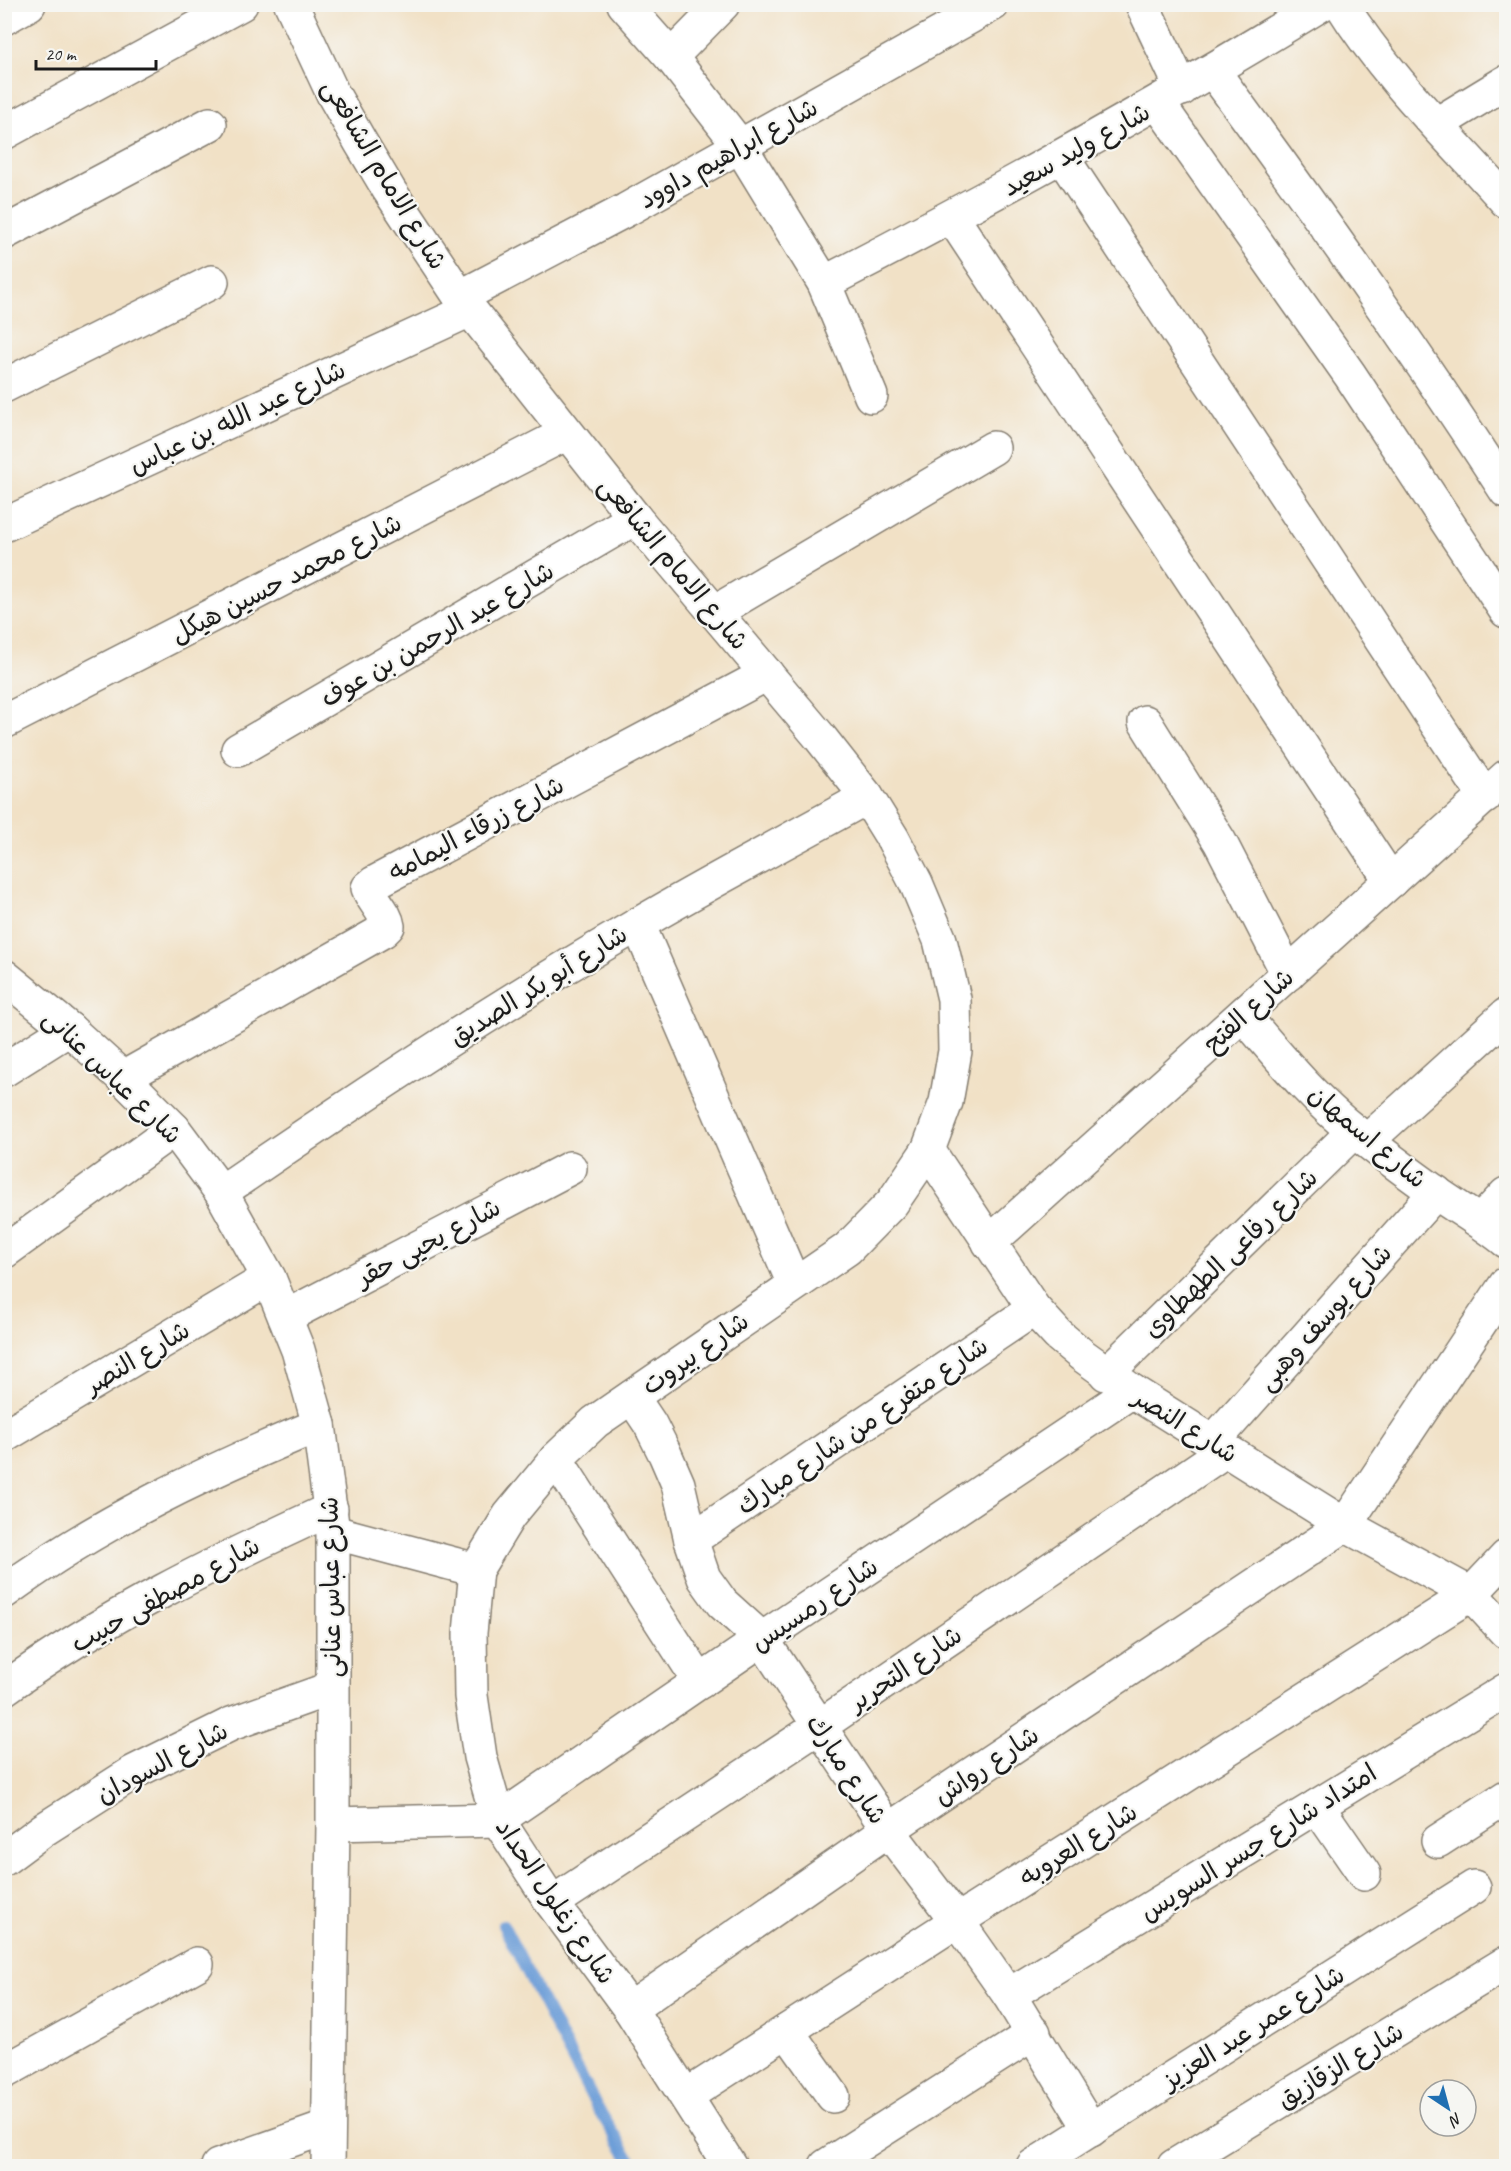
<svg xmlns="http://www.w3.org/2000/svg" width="1511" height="2171" font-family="Caveat,'Playpen Sans Arabic',sans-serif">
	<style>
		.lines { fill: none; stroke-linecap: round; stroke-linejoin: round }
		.stream { stroke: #6e9fd8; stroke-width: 12 }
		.minor-casing { stroke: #867e71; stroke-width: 36 }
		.minor { stroke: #fff; stroke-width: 33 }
		.labels { text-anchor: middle; stroke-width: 4.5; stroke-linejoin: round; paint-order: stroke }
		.street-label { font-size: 26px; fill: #1c1c1c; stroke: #f6f6f2 }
	</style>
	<rect width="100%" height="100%" fill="#f6f6f2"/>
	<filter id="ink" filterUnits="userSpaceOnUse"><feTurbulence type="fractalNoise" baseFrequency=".0167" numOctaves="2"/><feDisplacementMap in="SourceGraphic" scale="12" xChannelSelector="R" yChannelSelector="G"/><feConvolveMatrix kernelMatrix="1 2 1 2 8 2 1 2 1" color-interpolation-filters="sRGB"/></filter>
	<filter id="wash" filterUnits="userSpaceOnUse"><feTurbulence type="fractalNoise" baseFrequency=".008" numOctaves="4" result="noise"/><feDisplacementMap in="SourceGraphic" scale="24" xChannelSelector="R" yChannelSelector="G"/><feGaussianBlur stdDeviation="1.35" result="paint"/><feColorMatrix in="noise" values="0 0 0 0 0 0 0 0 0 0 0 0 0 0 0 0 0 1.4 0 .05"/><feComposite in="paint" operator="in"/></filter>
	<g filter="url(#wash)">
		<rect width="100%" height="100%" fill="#f1e1c6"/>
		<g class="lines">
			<path class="stream" d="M503 1925 597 2107 634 2166"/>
		</g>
	</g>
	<g filter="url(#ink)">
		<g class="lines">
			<defs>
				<g id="minor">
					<path d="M291 4 333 94 361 143 389 190 460 297 635 518 819 736 867 797 893 839 916 883 940 940 954 999 955 1051 946 1102 928 1150 892 1203 847 1249 595 1422 556 1459 509 1516 476 1570 470 1633 471 1696 480 1757 498 1820 552 1903 630 2009 730 2166"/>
					<path d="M624 4 671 57 740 146 824 283 871 396"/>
					<path d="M1142 4 1182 89"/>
					<path d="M1341 4C1387 78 1449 137 1506 201"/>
					<path d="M4 18 29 4"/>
					<path d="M671 57 723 4"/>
					<path d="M1213 71C1315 209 1413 347 1506 491"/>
					<path d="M1158 103 1350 375 1506 611"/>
					<path d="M1437 124 1506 82"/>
					<path d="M4 133 241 4"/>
					<path d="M1062 157 1485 797"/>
					<path d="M952 217 1391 881"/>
					<path d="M4 233 210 124"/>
					<path d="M824 283C993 196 1159 104 1322 4"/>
					<path d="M460 297 626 210 993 4"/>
					<path d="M4 386 212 282"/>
					<path d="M4 525 470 310"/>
					<path d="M715 612 993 448"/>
					<path d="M4 722 567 433"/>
					<path d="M1145 722 1220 842 1288 974"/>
					<path d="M238 750 635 518"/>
					<path d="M638 924 794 1284"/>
					<path d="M4 976 69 1029 123 1078 174 1129 221 1192 269 1278 298 1350 319 1425 333 1532V1824L328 2166"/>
					<path d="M1243 1015C1278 1055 1312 1098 1354 1131 1380 1152 1407 1172 1435 1192 1459 1209 1484 1223 1506 1241"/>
					<path d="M4 1070 69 1029"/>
					<path d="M123 1078 383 931 388 926C386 912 373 902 368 888L374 883 767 674"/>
					<path d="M1367 1141 1506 1015"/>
					<path d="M928 1150 1034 1309 1058 1335 1082 1355 1132 1391 1345 1525 1471 1594 1506 1632"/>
					<path d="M221 1192C357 1099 494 1008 637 925 713 880 790 840 867 797"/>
					<path d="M1481 1221 1506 1194"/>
					<path d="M989 1243 1506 777"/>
					<path d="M4 1252 174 1129"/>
					<path d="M285 1317 570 1168"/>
					<path d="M1106 1374 1354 1131"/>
					<path d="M632 1397 650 1424 665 1454 678 1484 691 1540 704 1578 722 1603 762 1639 888 1830 957 1921 1009 1995 1091 2130"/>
					<path d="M4 1436 269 1278"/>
					<path d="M1213 1442 1436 1192"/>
					<path d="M556 1459 700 1682"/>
					<path d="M333 1532 476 1570"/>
					<path d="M691 1540 1034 1309"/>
					<path d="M4 1592C101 1521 208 1471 319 1425"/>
					<path d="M4 1689C106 1615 218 1561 331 1509"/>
					<path d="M1317 1806 1364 1874"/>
					<path d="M333 1824 498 1820 762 1639 1132 1391"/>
					<path d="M1438 1841 1506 1797"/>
					<path d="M4 1859 43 1830 134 1772 231 1724 332 1688"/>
					<path d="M552 1903 820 1726 1226 1450"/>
					<path d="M1009 1995 1506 1690"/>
					<path d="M630 2009 888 1830 1345 1525 1506 1284"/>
					<path d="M787 2031 833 2096"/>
					<path d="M4 2072 197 1964"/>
					<path d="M686 2096 957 1921 1471 1594 1506 1557"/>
					<path d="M218 2166 328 2127"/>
					<path d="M826 2166 1034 2033"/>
					<path d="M1033 2166 1474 1887"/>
					<path d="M1174 2166 1506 1963"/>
				</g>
			</defs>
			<use href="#minor" class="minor-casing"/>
			<use href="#minor" class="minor"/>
		</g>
	</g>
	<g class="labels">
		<g class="street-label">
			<text transform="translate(1076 149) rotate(-29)" y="9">شارع وليد سعيد</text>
			<text transform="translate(728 153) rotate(-29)" y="9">شارع ابراهيم داوود</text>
			<text transform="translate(385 174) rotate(59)" y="9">شارع الامام الشافعى</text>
			<text transform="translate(237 417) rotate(-25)" y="9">شارع عبد الله بن عباس</text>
			<text transform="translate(674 563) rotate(50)" y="9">شارع الامام الشافعى</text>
			<text transform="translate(286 578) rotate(-27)" y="9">شارع محمد حسين هيكل</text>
			<text transform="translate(437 634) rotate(-30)" y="9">شارع عبد الرحمن بن عوف</text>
			<text transform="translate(476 828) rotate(-28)" y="9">شارع زرقاء اليمامه</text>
			<text transform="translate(538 985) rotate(-32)" y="9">شارع أبو بكر الصديق</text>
			<text transform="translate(1248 1010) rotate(-42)" y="9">شارع الفتح</text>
			<text transform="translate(113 1076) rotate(44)" y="9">شارع عباس عنانى</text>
			<text transform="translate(1368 1136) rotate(40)" y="9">شارع اسمهان</text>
			<text transform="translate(428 1242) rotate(-28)" y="9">شارع يحيى حقر</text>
			<text transform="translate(1230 1253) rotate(-44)" y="9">شارع رفاعى الطهطاوى</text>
			<text transform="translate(1324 1317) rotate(-48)" y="9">شارع يوسف وهبى</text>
			<text transform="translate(695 1353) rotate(-35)" y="9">شارع بيروت</text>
			<text transform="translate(137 1357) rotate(-31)" y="9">شارع النصر</text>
			<text transform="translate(862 1425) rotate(-34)" y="9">شارع متفرع من شارع مبارك</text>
			<text transform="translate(1186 1425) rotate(32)" y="9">شارع النصر</text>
			<text transform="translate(330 1587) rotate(-91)" y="9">شارع عباس عنانى</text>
			<text transform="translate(165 1594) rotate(-29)" y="9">شارع مصطفى حبيب</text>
			<text transform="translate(814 1604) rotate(-34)" y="9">شارع رمسيس</text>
			<text transform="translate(905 1668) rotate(-34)" y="9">شارع التحرير</text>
			<text transform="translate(162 1762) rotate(-28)" y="9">شارع السودان</text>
			<text transform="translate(986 1765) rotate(-34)" y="9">شارع رواش</text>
			<text transform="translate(847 1769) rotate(57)" y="9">شارع مبارك</text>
			<text transform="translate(1258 1842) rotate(-32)" y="9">امتداد شارع جسر السويس</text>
			<text transform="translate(1078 1844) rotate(-32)" y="9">شارع العروبه</text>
			<text transform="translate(556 1901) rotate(56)" y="9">شارع زغلول الحداد</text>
			<text transform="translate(1253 2027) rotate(-32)" y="9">شارع عمر عبد العزيز</text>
			<text transform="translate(1340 2065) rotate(-31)" y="9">شارع الزقازيق</text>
		</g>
	</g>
	<rect width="1511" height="2171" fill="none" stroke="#f6f6f2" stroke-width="24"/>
	<g transform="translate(1448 2108) rotate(144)"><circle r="28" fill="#f6f6f2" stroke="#9f9f9c" stroke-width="1.5"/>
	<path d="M0-4.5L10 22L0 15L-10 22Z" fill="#1f6fb2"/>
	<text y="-9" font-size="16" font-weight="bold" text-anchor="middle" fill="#1c1c1c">N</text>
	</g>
	<path d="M36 60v9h120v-9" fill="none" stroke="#1c1c1c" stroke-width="3"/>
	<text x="45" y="60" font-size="18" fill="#1c1c1c" stroke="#f6f6f2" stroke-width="4.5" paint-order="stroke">20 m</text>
</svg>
